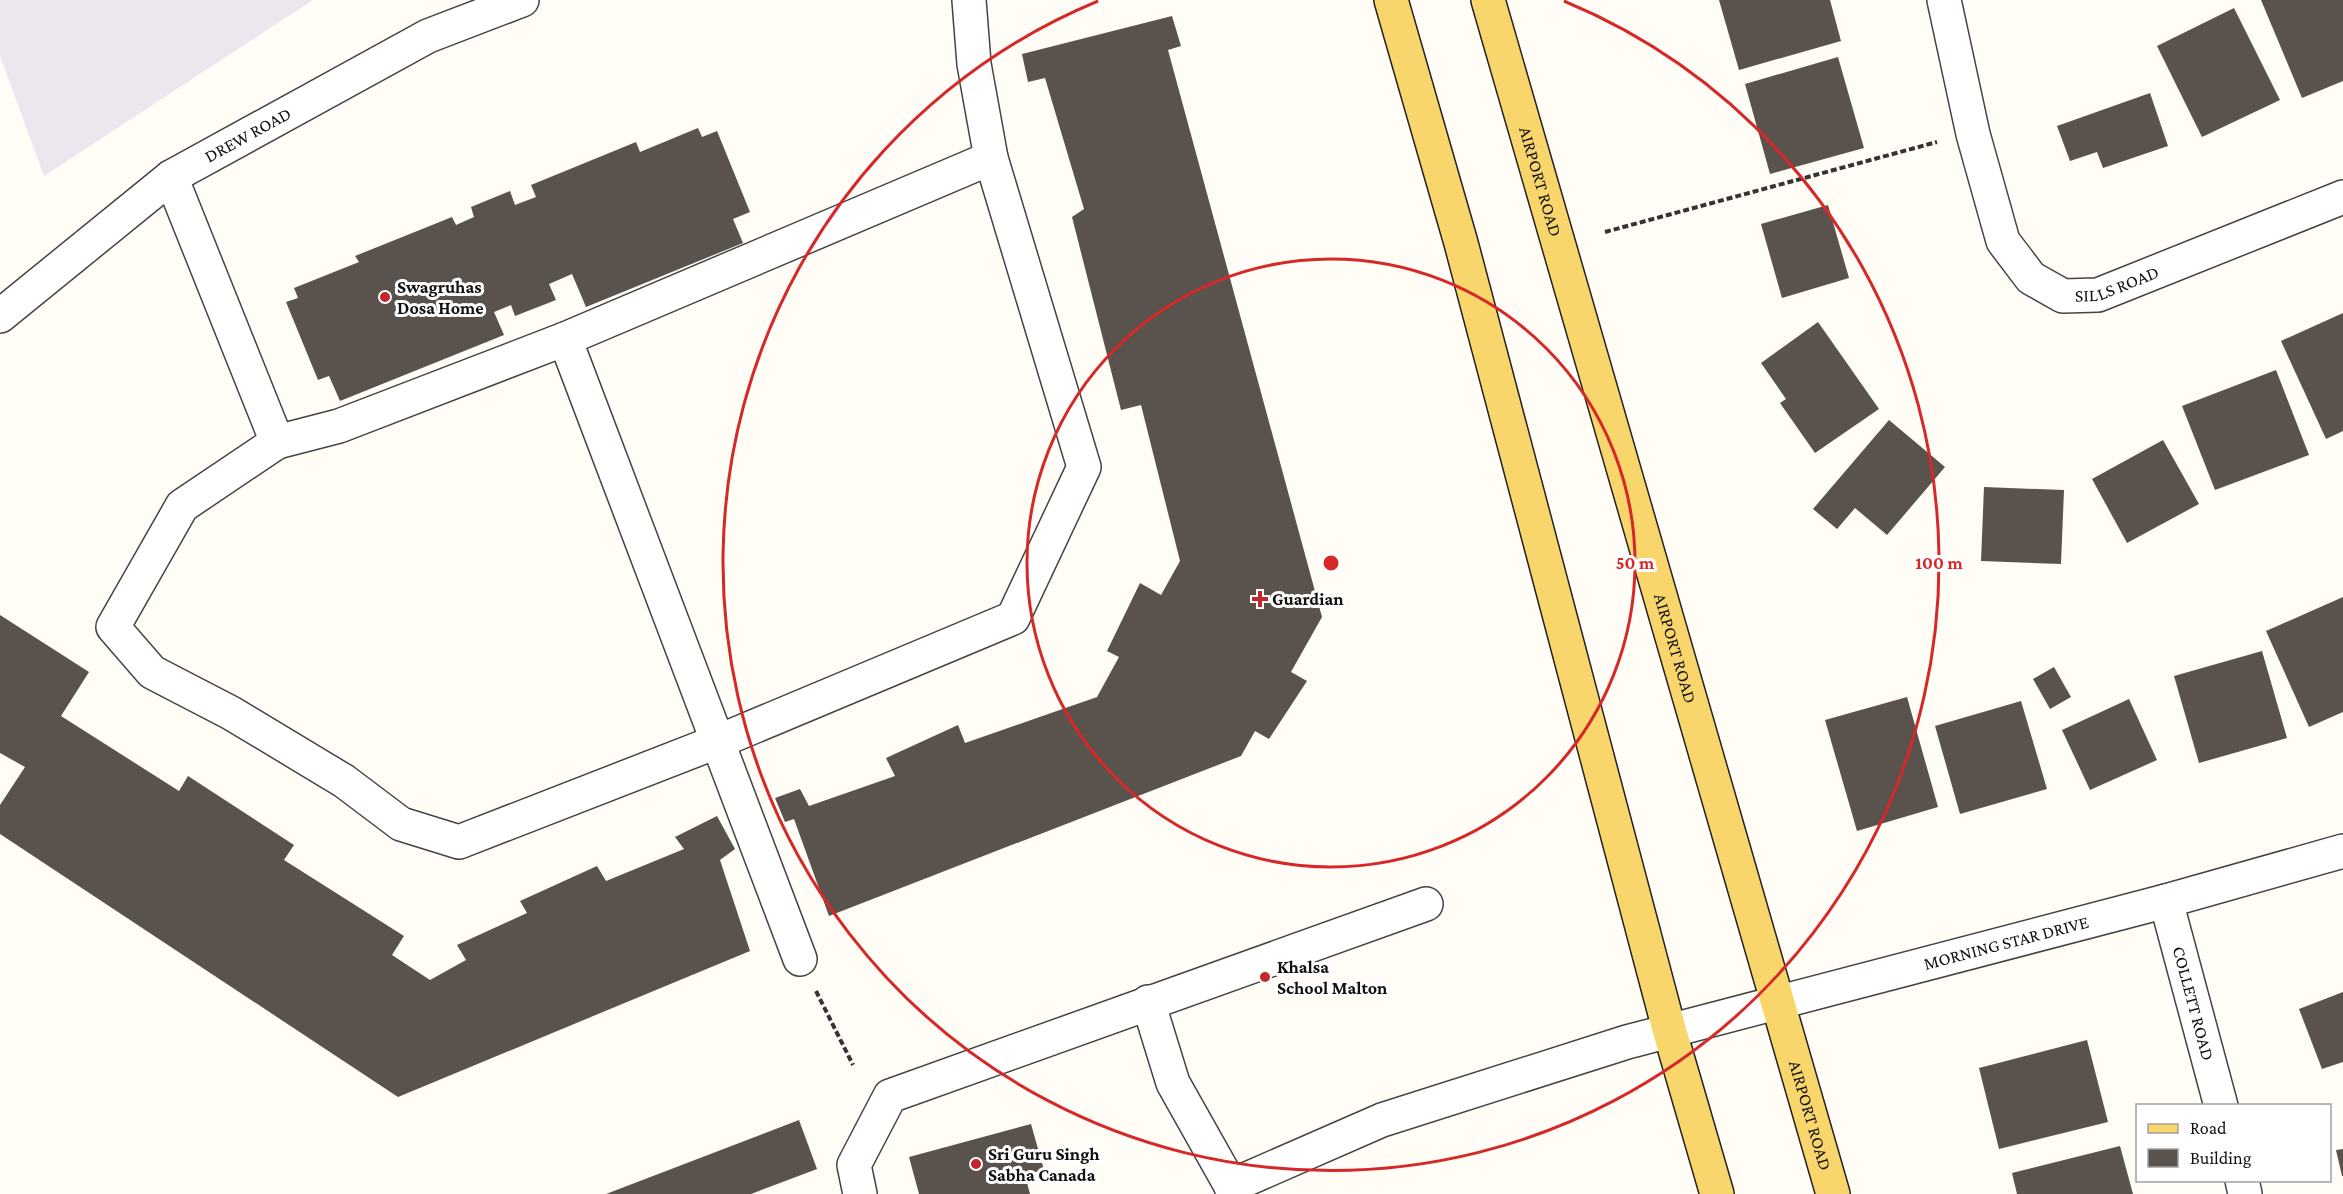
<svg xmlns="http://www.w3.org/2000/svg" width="2343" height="1194" font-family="'Crimson Pro',serif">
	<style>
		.industrial { fill: #eee6ef }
		.building { fill: #5a524d }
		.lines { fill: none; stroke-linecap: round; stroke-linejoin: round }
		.minor-casing { stroke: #444; stroke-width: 36 }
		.major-casing { stroke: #222; stroke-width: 36 }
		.path { stroke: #333; stroke-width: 4; stroke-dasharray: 6 3; stroke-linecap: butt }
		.minor { stroke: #fff; stroke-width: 33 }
		.major { stroke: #f9d66b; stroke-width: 33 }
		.ring { fill: none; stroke: #d62828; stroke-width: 3 }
		.poi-dot { fill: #c4262e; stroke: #fff; stroke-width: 2 }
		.labels { text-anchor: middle; stroke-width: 6; stroke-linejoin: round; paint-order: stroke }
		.street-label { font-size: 18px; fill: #111; stroke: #fff }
		.poi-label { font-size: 18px; font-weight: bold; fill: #111; stroke: #fff; text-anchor: start }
		.centre { fill: #d62828; stroke: #fff; stroke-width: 3 }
		.ring-label { font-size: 18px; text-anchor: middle; font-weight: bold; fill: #d62828; stroke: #fff; stroke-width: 6; stroke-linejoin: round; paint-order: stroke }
	</style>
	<rect width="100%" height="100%" fill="#fffdf5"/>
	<path class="industrial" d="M0 0H313L44 176 0 56Z"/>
	<g class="building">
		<path d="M1719 0H1830L1841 41 1739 70Z"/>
		<path d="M2261 0H2343V81L2302 98Z"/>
		<path d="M2234 8 2280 100 2202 137 2157 46Z"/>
		<path d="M1172 16 1181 46 1168 50 1322 617 1291 672 1307 681 1269 739 1255 731 1241 756 829 916 794 819 785 822 775 798 800 789 809 806 895 776 886 758 958 725 965 743 1097 697 1119 657 1107 651 1140 583 1161 595 1180 561 1141 405 1121 410 1072 217 1084 209 1045 78 1028 82 1022 54Z"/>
		<path d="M1838 57 1864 148 1770 174 1745 84Z"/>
		<path d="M2150 93 2168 146 2103 168 2097 152 2070 161 2057 126Z"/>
		<path d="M698 128 702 137 717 131 750 212 733 219 743 243 586 307 572 274 549 284 556 300 515 316 511 305 494 312 504 335 340 401 329 376 318 380 286 302 298 298 294 288 359 262 355 256 452 217 456 225 474 217 471 207 510 191 515 205 536 197 531 185 636 142 640 152Z"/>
		<path d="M1828 205 1849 278 1782 298 1761 224Z"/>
		<path d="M2343 313V431L2326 439 2281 341Z"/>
		<path d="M1818 322 1879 409 1815 453 1780 403 1786 399 1761 363Z"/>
		<path d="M2276 370 2309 455 2215 490 2182 406Z"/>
		<path d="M1889 420 1945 467 1887 535 1855 508 1837 529 1813 509Z"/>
		<path d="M2163 440 2199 504 2127 543 2092 479Z"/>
		<path d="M1984 487 2064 490 2061 564 1981 561Z"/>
		<path d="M2343 597V712L2309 727 2266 631Z"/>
		<path d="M0 615 89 672 61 716 179 791 188 776 294 845 284 860 404 936 392 955 430 980 466 960 457 945 527 913 520 901 597 866 606 881 684 849 675 837 717 816 735 849 720 860 750 951 398 1097 0 834V805L25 767 0 753Z"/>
		<path d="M2262 651 2287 738 2199 763 2174 676Z"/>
		<path d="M2054 667 2071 697 2050 709 2033 679Z"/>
		<path d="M1907 697 1938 807 1857 831 1825 720Z"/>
		<path d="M2129 699 2157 760 2090 790 2062 730Z"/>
		<path d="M2021 701 2047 789 1960 814 1935 726Z"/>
		<path d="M2343 992V1062L2322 1069 2299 1009Z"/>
		<path d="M2087 1040 2108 1122 1999 1149 1979 1068Z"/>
		<path d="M799 1120 817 1169 751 1194H606Z"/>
		<path d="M1031 1124 1044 1170 1025 1175 1030 1194H919L909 1157Z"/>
		<path d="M2120 1146 2133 1194H2017L2012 1173Z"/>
		<path d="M2343 1149V1176H2342L2336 1150Z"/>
	</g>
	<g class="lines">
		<defs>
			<g id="minor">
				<path id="s1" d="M1944 0 1973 134 2003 241 2031 278 2063 296 2098 295 2343 197"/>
				<path d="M171 177 277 442 339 426 565 339 991 158 974 64 969 0"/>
				<path id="s2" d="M0 316 171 177 428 36 522 0"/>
				<path d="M565 339 800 959"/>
				<path d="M277 442 182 506 113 627 152 672 231 713 344 781 401 824 459 842 729 737 1013 618 1084 467 991 158"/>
				<path id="s3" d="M2166 901 2221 1106"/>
				<path d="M1148 1002 1173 1083 1231 1186"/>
				<path d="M2242 1180 2245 1194"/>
				<path d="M860 1194 854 1165 890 1096 1426 904"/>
				<path id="s4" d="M1233 1194 1231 1186 1382 1120 1627 1042 2166 901 2343 851"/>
			</g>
			<g id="major">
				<path d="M1391 0 1461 243 1669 1029 1717 1194"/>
				<path id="s5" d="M1488 0 1833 1194"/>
			</g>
		</defs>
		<use href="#minor" class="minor-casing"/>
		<use href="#major" class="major-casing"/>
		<g class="path">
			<path d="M1605 232 1937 142"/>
			<path d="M816 991 853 1065"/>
		</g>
		<use href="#minor" class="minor"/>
		<use href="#major" class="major"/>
	</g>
	<g class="ring">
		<circle cx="1331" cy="563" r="304"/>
		<path d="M1564 1A608 608 0 1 1 1098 1"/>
	</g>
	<g class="poi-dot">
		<circle cx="385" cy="297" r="6"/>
		<path d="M1257 590h6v6h6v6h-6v6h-6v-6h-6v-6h6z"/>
		<circle cx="1265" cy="977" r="6"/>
		<circle cx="976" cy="1164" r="6"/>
	</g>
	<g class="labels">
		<g class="street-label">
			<text dy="6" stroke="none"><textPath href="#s2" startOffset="308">DREW ROAD</textPath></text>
			<text dy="6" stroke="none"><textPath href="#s5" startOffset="189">AIRPORT ROAD</textPath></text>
			<text dy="6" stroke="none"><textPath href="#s1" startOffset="387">SILLS ROAD</textPath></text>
			<text dy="6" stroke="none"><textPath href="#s5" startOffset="675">AIRPORT ROAD</textPath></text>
			<text dy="6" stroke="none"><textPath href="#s4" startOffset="822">MORNING STAR DRIVE</textPath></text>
			<text dy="6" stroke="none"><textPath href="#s3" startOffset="106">COLLETT ROAD</textPath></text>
			<text dy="6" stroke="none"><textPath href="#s5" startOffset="1161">AIRPORT ROAD</textPath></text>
		</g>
		<g class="poi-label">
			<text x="397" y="293">Swagruhas<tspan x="397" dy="21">Dosa Home</tspan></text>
			<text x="1272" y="605">Guardian</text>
			<text x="1277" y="973">Khalsa<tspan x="1277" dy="21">School Malton</tspan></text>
			<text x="988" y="1160">Sri Guru Singh<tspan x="988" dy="21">Sabha Canada</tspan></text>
		</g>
	</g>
	<circle cx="1331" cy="563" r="9" class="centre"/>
	<g class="ring-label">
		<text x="1635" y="569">50 m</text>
		<text x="1939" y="569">100 m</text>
	</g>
	<rect x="2136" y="1104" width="195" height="78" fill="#ffffff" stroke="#a0a0a0" stroke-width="1.5"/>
	<rect x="2148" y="1124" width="30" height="9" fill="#f9d66b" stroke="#a0a0a0" stroke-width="1.5"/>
	<text x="2190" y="1134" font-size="18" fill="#111111">Road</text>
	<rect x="2148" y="1149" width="30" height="18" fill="#5a524d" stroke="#a0a0a0" stroke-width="1.5"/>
	<text x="2190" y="1164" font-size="18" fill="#111111">Building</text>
</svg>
